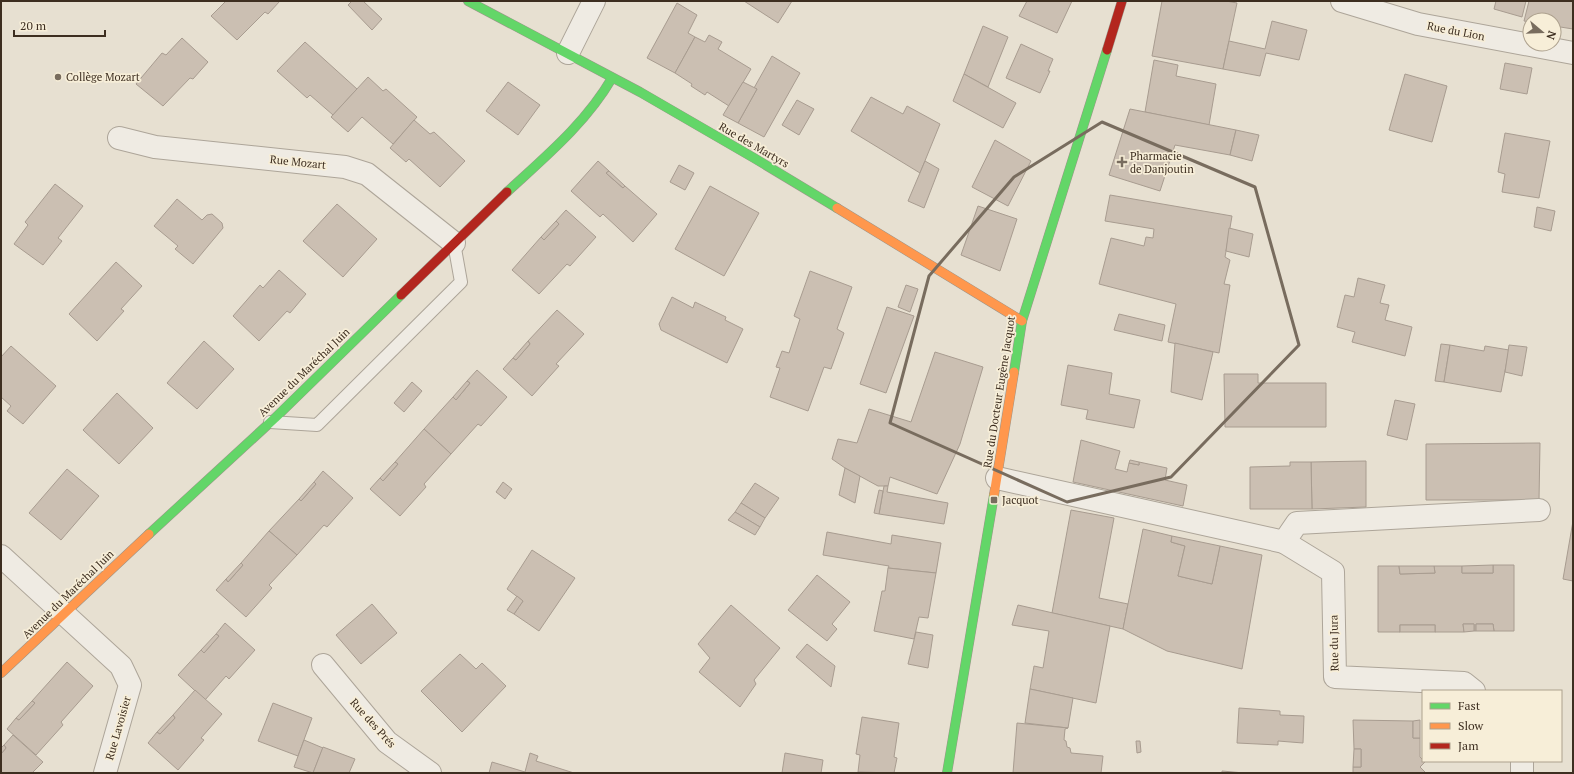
<svg xmlns="http://www.w3.org/2000/svg" width="1574" height="774" font-family="'PT Serif',serif">
	<style>
		.building { fill: #cbbfb2; stroke: #a89c90 }
		.lines { fill: none; stroke-linecap: round; stroke-linejoin: round }
		.lane-casing { stroke: #ada599; stroke-width: 14 }
		.street-casing { stroke: #ada599; stroke-width: 24 }
		.fast-casing { stroke: #9c958a; stroke-width: 10 }
		.slow-casing { stroke: #9c958a; stroke-width: 10 }
		.jam-casing { stroke: #9c958a; stroke-width: 10 }
		.lane { stroke: #efebe3; stroke-width: 12 }
		.street { stroke: #efebe3; stroke-width: 22 }
		.fast { stroke: #63d668; stroke-width: 9 }
		.slow { stroke: #ff974d; stroke-width: 9 }
		.jam { stroke: #b3261e; stroke-width: 9 }
		.marked { fill: none; stroke: #786c5e; stroke-width: 3; stroke-linejoin: round }
		.poi-dot { fill: #786c5e; stroke: #f7eed8; stroke-width: 1.5 }
		.labels { text-anchor: middle; stroke-width: 3.5; stroke-linejoin: round; paint-order: stroke }
		.street-label { font-size: 11px; fill: #3d2e20; stroke: #f7eed8 }
		.poi-label { font-size: 11px; fill: #3d2e20; stroke: #f7eed8; text-anchor: start }
	</style>
	<rect width="100%" height="100%" fill="#e7e0d1"/>
	<g class="building">
		<path d="M226 1H280L268 14 265 12 237 40 211 16Z"/>
		<path d="M352 1H363L382 19 372 30 348 5Z"/>
		<path d="M744 1H792L778 23Z"/>
		<path d="M1027 1H1072L1057 33 1019 16Z"/>
		<path d="M1162 1H1226L1237 3 1223 69 1152 56Z"/>
		<path d="M1496 1H1526L1522 17 1494 9Z"/>
		<path d="M1529 1H1573V29L1554 26V20H1530V22L1524 21Z"/>
		<path d="M677 3 697 15 688 33 695 37 675 73 647 58Z"/>
		<path d="M1272 21 1307 30 1299 60 1266 53 1260 76 1223 69 1229 41 1265 49Z"/>
		<path d="M983 26 1008 37 988 87 964 74Z"/>
		<path d="M709 35 722 42 718 49 751 69 729 106 707 92 705 95 691 86 692 84 675 73 695 37 705 42Z"/>
		<path d="M182 38 208 62 193 79 190 78 163 106 136 84 162 53 166 55Z"/>
		<path d="M305 42 357 89 333 115 310 95 307 98 277 71Z"/>
		<path d="M1021 44 1053 59 1048 71H1050L1040 93 1006 78Z"/>
		<path d="M772 56 800 73 764 137 738 123 757 89 754 88Z"/>
		<path d="M1154 60 1178 65 1176 76 1216 84 1209 125 1145 112Z"/>
		<path d="M1505 63 1532 68 1527 94 1500 89Z"/>
		<path d="M964 74 1016 103 1003 128 953 101Z"/>
		<path d="M1405 74 1447 86 1432 142 1389 130Z"/>
		<path d="M368 77 383 91 386 89 417 117 393 144 362 117 348 132 331 117Z"/>
		<path d="M508 82 540 105 518 135 486 111Z"/>
		<path d="M743 82 757 89 738 123 723 115Z"/>
		<path d="M871 97 903 114 907 106 940 124 920 173 851 131Z"/>
		<path d="M797 100 814 109 799 135 782 125Z"/>
		<path d="M1130 109 1236 130 1230 155 1175 145 1160 191 1109 175Z"/>
		<path d="M414 120 430 134 434 132 465 161 440 187 409 159 406 162 390 148Z"/>
		<path d="M1236 130 1259 135 1252 161 1230 155Z"/>
		<path d="M1505 133 1550 141 1539 198 1502 192 1505 174 1498 172Z"/>
		<path d="M995 140 1031 161 1008 206 972 187Z"/>
		<path d="M598 161 609 171 606 173 623 188 625 186 657 214 633 242 603 214 600 217 571 191Z"/>
		<path d="M925 161 939 169 924 208 908 201Z"/>
		<path d="M679 165 694 173 685 190 670 182Z"/>
		<path d="M609 171 625 186 623 188 606 173Z"/>
		<path d="M55 184 83 206 58 238 62 241 43 265 14 244 28 225 25 222Z"/>
		<path d="M710 186 759 213 724 276 675 249Z"/>
		<path d="M1110 195 1232 216 1225 257 1230 260 1224 284 1230 285 1219 353 1168 342 1176 304 1099 284 1111 238 1144 246 1146 237 1153 238 1154 229 1105 221Z"/>
		<path d="M177 199 202 220 207 215 212 214 222 223 223 228 193 264 175 249 178 246 154 226Z"/>
		<path d="M337 204 377 239 343 277 303 241Z"/>
		<path d="M978 206 1017 219 1000 271 961 255Z"/>
		<path d="M1537 207 1555 211 1551 231 1534 227Z"/>
		<path d="M566 210 596 237 570 266 567 264 539 294 512 270 541 237 544 240 559 224 556 221Z"/>
		<path d="M556 221 559 224 544 240 541 237Z"/>
		<path d="M1229 228 1253 234 1249 257 1226 251Z"/>
		<path d="M116 262 142 286 121 309 124 311 97 341 69 314Z"/>
		<path d="M279 270 306 294 290 313 287 311 259 341 233 316 260 285 263 288Z"/>
		<path d="M810 271 852 287 837 329 844 333 831 369 824 367 808 411 770 397 780 368 776 367 782 351 789 353 800 319 794 316Z"/>
		<path d="M1358 278 1385 285 1380 303 1389 305 1385 320 1412 327 1405 356 1352 342 1355 332 1337 327 1345 295 1354 297Z"/>
		<path d="M906 285 918 289 910 312 898 307Z"/>
		<path d="M672 297 693 308 695 302 726 317 725 320 743 329 727 363 661 330 659 324Z"/>
		<path d="M887 307 914 316 886 393 860 384Z"/>
		<path d="M557 310 584 334 556 364 559 366 532 396 503 369 513 358 516 360 530 344 528 341Z"/>
		<path d="M1119 314 1165 325 1162 341 1114 330Z"/>
		<path d="M204 341 234 369 197 409 167 383Z"/>
		<path d="M528 341 530 344 516 360 513 358Z"/>
		<path d="M1175 343 1213 352 1202 400 1171 392Z"/>
		<path d="M1441 344 1450 345 1444 382 1435 381Z"/>
		<path d="M1450 345 1484 351 1485 346 1509 350 1501 392 1444 382Z"/>
		<path d="M1509 345 1527 347 1522 376 1505 372Z"/>
		<path d="M11 346 56 386 23 424 7 411 11 406 1 397V357Z"/>
		<path d="M935 352 983 367 960 444 937 494 890 477 888 486H878L845 468 832 459 838 439 857 443 869 409 911 422Z"/>
		<path d="M1068 365 1112 373 1109 394 1140 400 1134 428 1086 419 1088 410 1061 405Z"/>
		<path d="M477 370 507 397 481 426 478 424 451 454 424 429 453 397 456 400 470 383 467 381Z"/>
		<path d="M1224 374H1258V383H1326V427H1225Z"/>
		<path d="M467 381 470 383 456 400 453 397Z"/>
		<path d="M412 382 422 391 404 412 394 403Z"/>
		<path d="M117 393 153 428 119 464 83 430Z"/>
		<path d="M1395 400 1415 404 1407 440 1387 435Z"/>
		<path d="M424 429 451 454 424 484 426 487 400 516 370 489 380 478 383 481 398 464 395 462Z"/>
		<path d="M1081 440 1120 451 1115 469 1127 472 1129 463 1139 465V462L1167 468 1165 480 1187 485 1183 506 1073 482Z"/>
		<path d="M1540 443 1539 500H1426V444Z"/>
		<path d="M1130 460 1139 462V465L1129 463Z"/>
		<path d="M1366 461V507L1312 509 1311 462Z"/>
		<path d="M395 462 398 464 383 481 380 478Z"/>
		<path d="M1290 462H1311L1312 509H1250V467L1290 466Z"/>
		<path d="M845 468 860 476 855 503 839 495Z"/>
		<path d="M67 469 99 496 61 540 29 513Z"/>
		<path d="M323 471 353 498 327 527 324 525 297 555 269 531 299 499 301 501 316 484 314 482Z"/>
		<path d="M314 482 316 484 301 501 299 499Z"/>
		<path d="M503 482 512 489 505 499 496 492Z"/>
		<path d="M755 483 779 498 765 518 741 503Z"/>
		<path d="M884 486H888L887 492 948 503 944 524 879 514Z"/>
		<path d="M879 490 883 491 879 514 874 513Z"/>
		<path d="M741 503 765 518 760 527 735 512Z"/>
		<path d="M1071 510 1114 518 1099 598 1128 604 1123 629 1052 613Z"/>
		<path d="M735 512 760 527 755 535 728 520Z"/>
		<path d="M1573 521V581L1563 579Z"/>
		<path d="M1143 529 1172 536 1171 542 1185 546 1178 576 1212 584 1220 546 1262 555 1242 669 1167 651 1123 629Z"/>
		<path d="M269 531 297 555 269 585 272 588 246 617 216 590 226 579 228 582 243 565 241 563Z"/>
		<path d="M827 532 891 544 892 535 941 543 936 573 888 568 889 566 823 555Z"/>
		<path d="M1172 536 1220 546 1212 584 1178 576 1185 546 1171 542Z"/>
		<path d="M532 550 575 578 539 631 514 614 523 601 507 589Z"/>
		<path d="M241 563 243 565 228 582 226 579Z"/>
		<path d="M1493 565H1514V631H1494L1493 624H1476V631H1474V624H1463L1464 632H1435V625H1400V632H1378V566H1399L1400 574 1435 573 1434 566H1462V573H1493Z"/>
		<path d="M1493 565V573H1462V566Z"/>
		<path d="M1399 566H1434L1435 573 1400 574Z"/>
		<path d="M888 568 936 573 928 618 919 617 914 639 874 631 882 591H885Z"/>
		<path d="M817 575 850 602 832 624 837 629 827 641 788 610Z"/>
		<path d="M517 596 523 601 514 614 507 610Z"/>
		<path d="M372 604 397 633 361 664 336 635Z"/>
		<path d="M731 605 780 648 754 680 756 684 740 707 699 672 710 658 698 644Z"/>
		<path d="M1018 605 1110 626 1096 703 1030 689 1034 666 1043 668 1049 631 1012 625Z"/>
		<path d="M225 623 255 650 229 679 226 676 205 700 178 675 201 650 204 653 219 636 216 634Z"/>
		<path d="M1463 624H1474V631L1464 632Z"/>
		<path d="M1476 624H1493L1494 631H1476Z"/>
		<rect x="1400" y="625" width="35" height="7"/>
		<path d="M916 632 933 635 928 668 908 664Z"/>
		<path d="M216 634 219 636 204 653 201 650Z"/>
		<path d="M807 644 835 666 831 687 796 657Z"/>
		<path d="M460 654 476 669 482 663 506 686 462 732 421 691Z"/>
		<path d="M67 662 93 686 61 722 63 725 36 755 7 729 16 718 19 720 35 703 32 701Z"/>
		<path d="M1030 689 1073 698 1068 728 1025 723Z"/>
		<path d="M195 690 222 714 201 738 204 740 178 770 148 743 157 732 160 734 175 718 173 715Z"/>
		<path d="M32 701 35 703 19 720 16 718Z"/>
		<path d="M273 703 312 718 298 756 258 741Z"/>
		<path d="M1239 708 1280 711V715L1304 716 1303 743 1278 741V745L1237 743Z"/>
		<path d="M173 715 175 718 160 734 157 732Z"/>
		<path d="M862 717 899 723 894 757 897 758 894 773 858 772 860 755 856 754Z"/>
		<path d="M1353 720 1413 721V738H1420V757L1425 762 1420 767 1426 773H1353V767H1361V749H1354Z"/>
		<path d="M1420 720V738H1413V721Z"/>
		<path d="M1017 723 1068 728 1065 729 1064 740 1066 741 1067 747 1070 748 1071 753 1103 756 1101 773H1013Z"/>
		<path d="M13 735 43 762 32 773H1V754L6 748 4 745Z"/>
		<path d="M304 740 323 748 313 773 294 767Z"/>
		<path d="M1136 741H1140L1141 752 1137 753Z"/>
		<path d="M4 745 6 748 1 754V748Z"/>
		<path d="M323 747 355 759 349 773H313Z"/>
		<path d="M1354 749H1361V767H1353Z"/>
		<path d="M530 753 538 756 536 761 574 773H489L492 762 525 772Z"/>
		<path d="M785 753 823 760 821 773H782Z"/>
		<path d="M1222 771 1244 773H1222Z"/>
	</g>
	<g class="lines">
		<defs>
			<path id="lane" d="M270 422 317 425 461 282 454 243"/>
			<g id="street">
				<path d="M1342 1 1418 24 1573 53"/>
				<path d="M568 53 594 1"/>
				<path d="M119 138 155 147 345 167 367 174 454 243"/>
				<path d="M997 478 1284 542 1297 523 1539 510"/>
				<path d="M1284 542 1333 572 1335 677 1464 683 1474 691"/>
				<path d="M1 556 121 666 130 685 105 773"/>
				<path d="M323 665 387 742 430 773"/>
				<path d="M1522 773V761"/>
			</g>
			<g id="fast">
				<path d="M468 1 640 92 754 158 837 208"/>
				<path d="M507 192C545 157 586 123 612 78"/>
				<path d="M1014 372 1022 321 1107 50"/>
				<path d="M149 534 275 418 401 295"/>
				<path d="M947 773 994 495"/>
			</g>
			<g id="slow">
				<path d="M837 208 1022 321"/>
				<path d="M994 495 1014 372"/>
				<path d="M1 673 149 534"/>
			</g>
			<g id="jam">
				<path d="M1107 50 1122 1"/>
				<path d="M401 295 507 192"/>
			</g>
		</defs>
		<use href="#lane" class="lane-casing"/>
		<use href="#street" class="street-casing"/>
		<use href="#fast" class="fast-casing"/>
		<use href="#slow" class="slow-casing"/>
		<use href="#jam" class="jam-casing"/>
		<use href="#lane" class="lane"/>
		<use href="#street" class="street"/>
		<use href="#fast" class="fast"/>
		<use href="#slow" class="slow"/>
		<use href="#jam" class="jam"/>
	</g>
	<path class="marked" d="M1102 122 1255 187 1299 345 1171 477 1067 502 890 423 929 276 1014 177Z"/>
	<g class="poi-dot">
		<circle cx="58" cy="77" r="4"/>
		<path d="M1120 156h4v4h4v4h-4v4h-4v-4h-4v-4h4z"/>
		<rect x="990" y="496" width="8" height="8" rx="2"/>
	</g>
	<g class="labels">
		<g class="street-label">
			<text transform="translate(1456 31) rotate(11)" y="4">Rue du Lion</text>
			<text transform="translate(754 145) rotate(30)" y="4">Rue des Martyrs</text>
			<text transform="translate(298 162) rotate(6)" y="4">Rue Mozart</text>
			<text transform="translate(304 372) rotate(-44)" y="4">Avenue du Maréchal Juin</text>
			<text transform="translate(999 392) rotate(-81)" y="4">Rue du Docteur Eugène Jacquot</text>
			<text transform="translate(68 594) rotate(-44)" y="4">Avenue du Maréchal Juin</text>
			<text transform="translate(1334 643) rotate(-91)" y="4">Rue du Jura</text>
			<text transform="translate(373 723) rotate(48)" y="4">Rue des Prés</text>
			<text transform="translate(118 728) rotate(-74)" y="4">Rue Lavoisier</text>
		</g>
		<g class="poi-label">
			<text x="66" y="81">Collège Mozart</text>
			<text x="1130" y="160">Pharmacie<tspan x="1130" dy="13">de Danjoutin</tspan></text>
			<text x="1002" y="504">Jacquot</text>
		</g>
	</g>
	<rect width="1574" height="774" fill="none" stroke="#3d2e20" stroke-width="4"/>
	<rect x="1422" y="690" width="140" height="72" fill="#f7eed8" stroke="#ada18e"/>
	<rect x="1430" y="703" width="20" height="6" fill="#63d668" stroke="#ada18e"/>
	<text x="1458" y="710" font-size="12" fill="#3d2e20">Fast</text>
	<rect x="1430" y="723" width="20" height="6" fill="#ff974d" stroke="#ada18e"/>
	<text x="1458" y="730" font-size="12" fill="#3d2e20">Slow</text>
	<rect x="1430" y="743" width="20" height="6" fill="#b3261e" stroke="#ada18e"/>
	<text x="1458" y="750" font-size="12" fill="#3d2e20">Jam</text>
	<g transform="translate(1542 32) rotate(109)"><circle r="19" fill="#f7eed8" stroke="#ada18e"/>
	<path d="M0-3L7 15L0 10L-7 15Z" fill="#786c5e"/>
	<text y="-6" font-size="11" font-weight="bold" text-anchor="middle" fill="#3d2e20">N</text>
	</g>
	<path d="M14 30v6h91v-6" fill="none" stroke="#3d2e20" stroke-width="2"/>
	<text x="20" y="30" font-size="12" fill="#3d2e20" stroke="#f7eed8" stroke-width="3" paint-order="stroke">20 m</text>
</svg>
